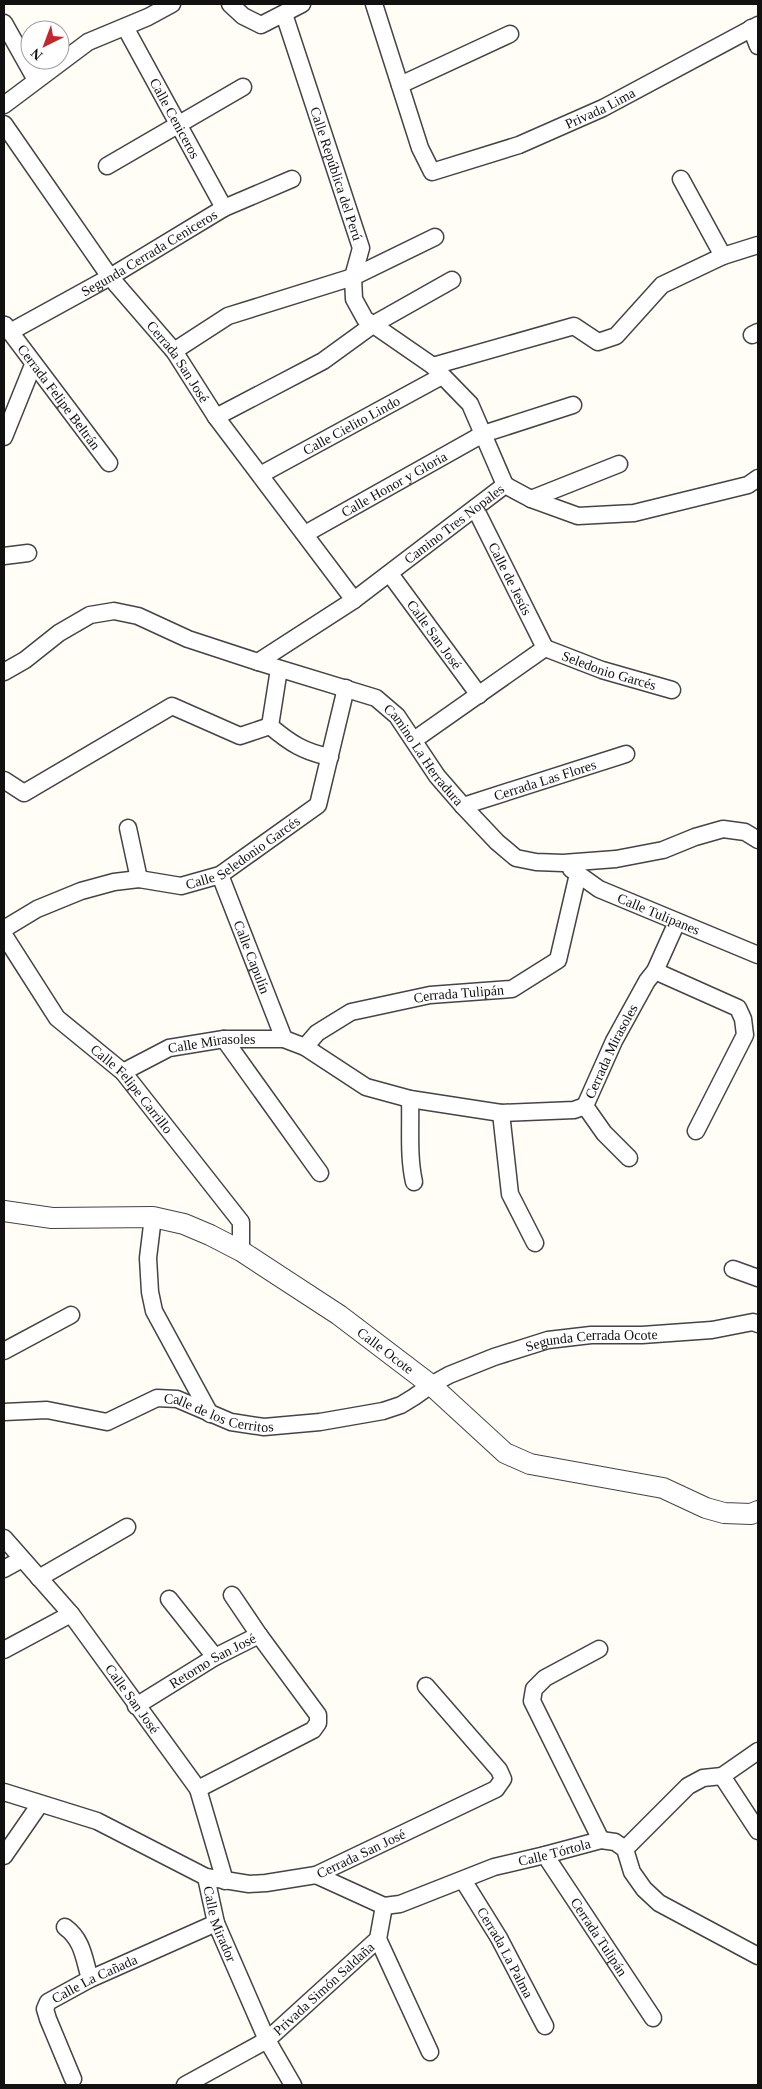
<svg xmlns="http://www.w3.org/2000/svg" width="762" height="2089" font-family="'Times New Roman',serif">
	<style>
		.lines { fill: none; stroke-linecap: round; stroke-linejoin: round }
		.minor-casing { stroke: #444; stroke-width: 19 }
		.tertiary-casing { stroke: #444; stroke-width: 22 }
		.minor { stroke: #fff; stroke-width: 16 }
		.tertiary { stroke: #fff; stroke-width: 20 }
		.labels { text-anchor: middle; stroke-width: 5; stroke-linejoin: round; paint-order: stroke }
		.street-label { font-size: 14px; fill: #111; stroke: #fff }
	</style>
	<rect width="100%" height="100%" fill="#fffdf5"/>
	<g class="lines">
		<defs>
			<g id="minor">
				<path d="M230 4 243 16 261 25 302 4"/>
				<path id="s1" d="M374 4 420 148 432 172 519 145 603 108 758 25"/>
				<path id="s2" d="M284 14 361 248 353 277 354 299 365 319 433 366 470 404 505 485"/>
				<path d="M4 23 36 80"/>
				<path id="s3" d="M125 27 224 208"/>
				<path d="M751 28 758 46"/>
				<path d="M400 85 510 34"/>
				<path d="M4 105 88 42 148 17 172 4"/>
				<path id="s4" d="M4 124 110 277 174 351 216 417 354 600"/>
				<path d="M107 166 243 87"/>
				<path d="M681 179 723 256"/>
				<path id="s5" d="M5 325 109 463"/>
				<path id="s6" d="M10 332 110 277 224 208 292 179"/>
				<path d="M752 335 758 332"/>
				<path d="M174 351 228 316 353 277 435 237"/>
				<path d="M433 366 574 326 598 342 616 336 662 285 723 256 758 245"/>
				<path d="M216 417 323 361 374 324 452 280"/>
				<path d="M4 437 33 365"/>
				<path id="s7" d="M260 475 442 376"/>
				<path d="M531 499 619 464"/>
				<path id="s8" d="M475 508 545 648"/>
				<path id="s9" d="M305 534 483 434 573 405"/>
				<path d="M4 556 28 553"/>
				<path id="s10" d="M390 574 479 695"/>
				<path id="s11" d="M545 648 602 670 672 690"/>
				<path id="s12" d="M258 662 354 600 505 485 531 499 578 516 634 513 748 485 758 478"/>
				<path d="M279 669 270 726C290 743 304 752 330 757"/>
				<path id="s13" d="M4 672 25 660 59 633 90 615 114 611 138 616 188 639 258 662 376 698 397 716 437 776 463 806 497 842 516 858 536 862 563 863 616 859 663 850 695 837 723 829 745 832 758 840"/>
				<path d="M414 740 545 648"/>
				<path d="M4 780 24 793 172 706 240 736 270 726"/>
				<path id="s14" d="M463 806 626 754"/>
				<path d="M128 828 139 879"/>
				<path id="s15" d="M571 869 599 889 758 955"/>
				<path id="s16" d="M220 875 284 1039"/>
				<path id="s17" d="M4 929 37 909 81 891 114 882 139 879 181 886 220 875 318 805 346 688"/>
				<path id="s18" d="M4 935 57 1018 123 1072 241 1222V1251"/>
				<path d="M655 971 738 1008 743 1019 745 1035 696 1131"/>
				<path d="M224 1039 320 1173"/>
				<path id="s19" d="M305 1047 317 1033 351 1012 430 995 512 989 558 960 578 874"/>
				<path id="s20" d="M123 1072 169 1048 224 1039H284L305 1047 366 1087 410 1099 501 1113 574 1110 585 1106 614 1041 647 981 655 971 677 922"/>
				<path d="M410 1099C411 1127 408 1155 414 1182"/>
				<path d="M585 1106 604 1133 629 1158"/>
				<path d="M501 1113 510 1194 535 1243"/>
				<path d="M153 1217 148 1258 150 1292 154 1311 210 1414"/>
				<path d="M733 1269 758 1278"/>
				<path d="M4 1351 71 1315"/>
				<path id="s21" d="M4 1412 47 1410 107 1422 157 1398 177 1399 231 1422 264 1427 320 1422 383 1411 401 1405 414 1397 431 1385 449 1375 494 1357 548 1340 591 1335H642L712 1330 753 1322 758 1324"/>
				<path id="s22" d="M4 1538 71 1614 198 1789 225 1881"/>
				<path d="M4 1569 22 1559"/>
				<path d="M39 1578 127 1527"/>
				<path d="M232 1595 259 1635"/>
				<path d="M169 1599 215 1657"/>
				<path d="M599 1649 545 1678 534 1689 532 1701 601 1840"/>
				<path d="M4 1650 71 1614"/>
				<path id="s23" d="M136 1706 215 1657 259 1635 318 1715V1723L313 1730 198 1789"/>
				<path d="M722 1776 758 1831"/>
				<path id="s24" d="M4 1792 97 1821 206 1877 249 1884 266 1883 316 1875 496 1789 503 1779 499 1770 426 1686"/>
				<path d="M625 1849 688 1786 703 1778 722 1776 758 1751"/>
				<path id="s25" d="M545 1855 653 2018"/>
				<path d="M4 1856 40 1804"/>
				<path id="s26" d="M316 1875 384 1906 400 1904 494 1867 545 1855 601 1840 615 1842 625 1849 632 1872 644 1889 659 1903 758 1956"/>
				<path id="s27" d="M206 1877 216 1923 267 2040 293 2085"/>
				<path id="s28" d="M463 1880 499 1938 545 2026"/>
				<path d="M65 1927C83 1940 84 1959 90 1979"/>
				<path d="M378 1939 430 2052"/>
				<path id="s29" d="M73 2079 48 2019 45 2009 48 2002 90 1979 216 1923"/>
				<path id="s30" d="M185 2085 267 2040 378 1939 384 1906"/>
			</g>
			<g id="tertiary">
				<path id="s31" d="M4 1211 52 1218 153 1217 184 1224 210 1235 241 1251 339 1315 431 1385 505 1453 530 1464 663 1488 706 1508 724 1513 751 1514 758 1511"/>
			</g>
		</defs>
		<use href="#minor" class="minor-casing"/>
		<use href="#tertiary" class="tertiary-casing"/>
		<use href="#minor" class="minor"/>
		<use href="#tertiary" class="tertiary"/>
	</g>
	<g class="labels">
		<g class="street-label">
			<text dy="5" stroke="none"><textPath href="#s1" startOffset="358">Privada Lima</textPath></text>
			<text dy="5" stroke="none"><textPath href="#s3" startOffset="104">Calle Ceniceros</textPath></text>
			<text dy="5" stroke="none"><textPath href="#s2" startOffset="168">Calle República del Perú</textPath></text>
			<text dy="5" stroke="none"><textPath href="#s6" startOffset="160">Segunda Cerrada Ceniceros</textPath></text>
			<text dy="5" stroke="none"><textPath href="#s4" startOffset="295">Cerrada San José</textPath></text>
			<text dy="5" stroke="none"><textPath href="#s5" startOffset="90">Cerrada Felipe Beltrán</textPath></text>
			<text dy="5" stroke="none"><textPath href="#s7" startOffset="104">Calle Cielito Lindo</textPath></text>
			<text dy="5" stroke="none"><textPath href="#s9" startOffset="102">Calle Honor y Gloria</textPath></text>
			<text dy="5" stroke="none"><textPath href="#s12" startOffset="240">Camino Tres Nopales</textPath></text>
			<text dy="5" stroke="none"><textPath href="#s8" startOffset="79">Calle de Jesús</textPath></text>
			<text dy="5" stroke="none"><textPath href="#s10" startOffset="75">Calle San José</textPath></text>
			<text dy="5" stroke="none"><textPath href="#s11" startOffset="68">Seledonio Garcés</textPath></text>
			<text dy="5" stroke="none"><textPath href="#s13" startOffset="479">Camino La Herradura</textPath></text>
			<text dy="5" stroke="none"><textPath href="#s14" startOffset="86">Cerrada Las Flores</textPath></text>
			<text dy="5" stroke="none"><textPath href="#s17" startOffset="259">Calle Seledonio Garcés</textPath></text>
			<text dy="5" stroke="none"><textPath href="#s15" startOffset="99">Calle Tulipanes</textPath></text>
			<text dy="5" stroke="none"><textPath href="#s16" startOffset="88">Calle Capulín</textPath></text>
			<text dy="5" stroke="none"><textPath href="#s19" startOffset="168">Cerrada Tulipán</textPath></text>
			<text dy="5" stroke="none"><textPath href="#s20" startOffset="95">Calle Mirasoles</textPath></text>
			<text dy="5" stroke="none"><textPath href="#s20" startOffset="546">Cerrada Mirasoles</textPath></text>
			<text dy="5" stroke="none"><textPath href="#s18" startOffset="202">Calle Felipe Carrillo</textPath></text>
			<text dy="5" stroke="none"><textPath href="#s21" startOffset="616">Segunda Cerrada Ocote</textPath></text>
			<text dy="5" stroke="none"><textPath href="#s31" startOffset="420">Calle Ocote</textPath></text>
			<text dy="5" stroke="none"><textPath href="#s21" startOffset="224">Calle de los Cerritos</textPath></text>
			<text dy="5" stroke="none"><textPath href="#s23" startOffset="89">Retorno San José</textPath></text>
			<text dy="5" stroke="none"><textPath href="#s22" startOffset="206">Calle San José</textPath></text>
			<text dy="5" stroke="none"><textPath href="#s24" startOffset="381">Cerrada San José</textPath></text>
			<text dy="5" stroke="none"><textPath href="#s26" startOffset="254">Calle Tórtola</textPath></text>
			<text dy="5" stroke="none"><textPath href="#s27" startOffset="49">Calle Mirador</textPath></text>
			<text dy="5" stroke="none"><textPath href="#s25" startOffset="98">Cerrada Tulipán</textPath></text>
			<text dy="5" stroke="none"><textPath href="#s28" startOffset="84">Cerrada La Palma</textPath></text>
			<text dy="5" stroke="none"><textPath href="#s29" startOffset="135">Calle La Cañada</textPath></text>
			<text dy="5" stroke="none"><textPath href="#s30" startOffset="170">Privada Simón Saldaña</textPath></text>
		</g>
	</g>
	<rect width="762" height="2089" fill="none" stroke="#111111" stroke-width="10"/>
	<g transform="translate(45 45) rotate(222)"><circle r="24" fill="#ffffff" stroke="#a0a0a0"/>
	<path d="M0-4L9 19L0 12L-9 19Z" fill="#c4262e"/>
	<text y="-8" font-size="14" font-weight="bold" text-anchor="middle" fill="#111111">N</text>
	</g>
</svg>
